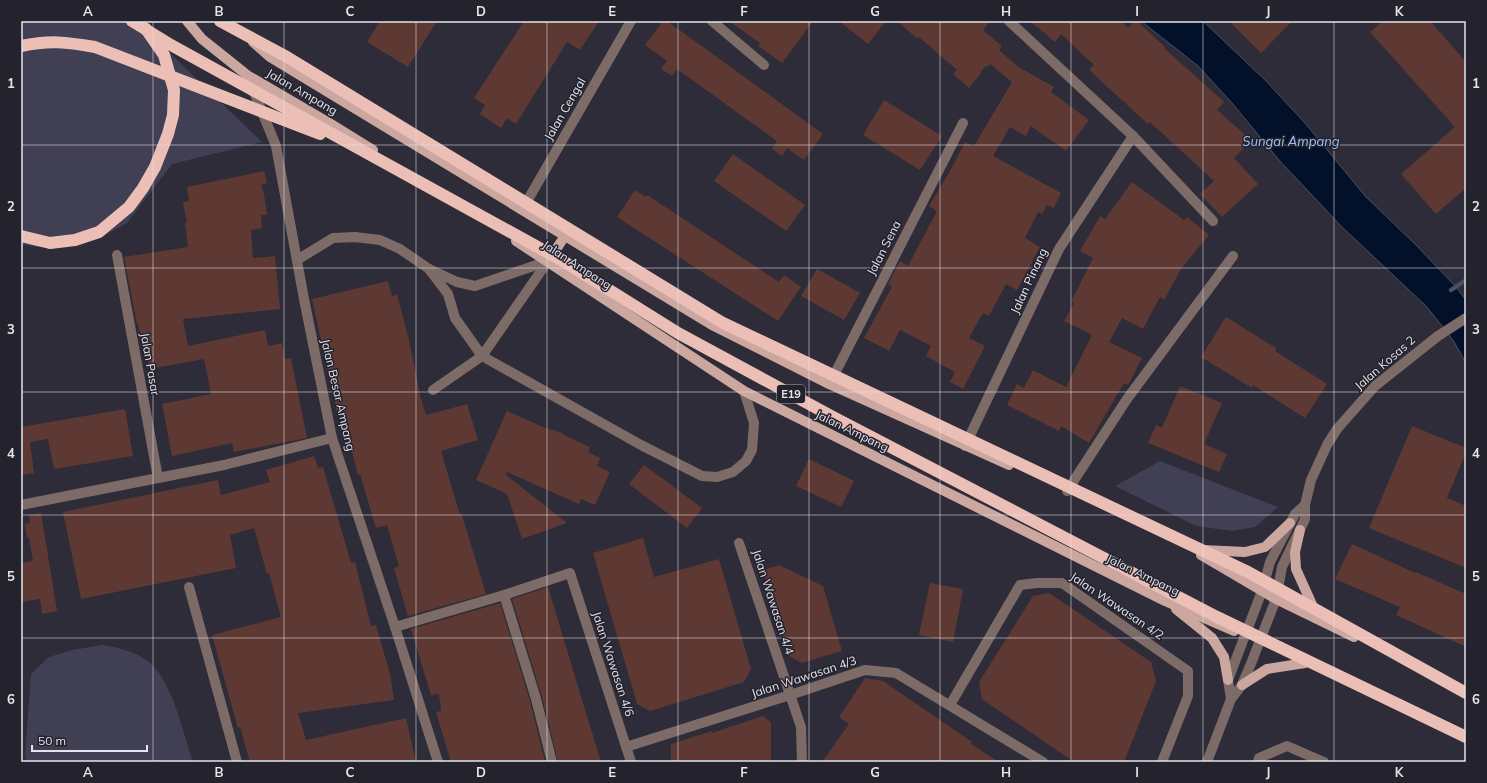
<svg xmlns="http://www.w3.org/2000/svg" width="1487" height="783" font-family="Mulish,sans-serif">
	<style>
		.green { fill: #413f54 }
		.water { fill: #021129; stroke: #465164 }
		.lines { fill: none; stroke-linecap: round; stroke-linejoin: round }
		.stream { stroke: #465164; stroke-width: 4.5 }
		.building { fill: #5e3933 }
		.minor { stroke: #7d6b67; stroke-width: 10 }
		.major { stroke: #cca7a0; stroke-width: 10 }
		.highway { stroke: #ecbfb6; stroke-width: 12 }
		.highway-bridge { stroke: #ecbfb6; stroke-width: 12 }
		.grid { fill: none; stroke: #e5e5ed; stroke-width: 1; stroke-opacity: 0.55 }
		.labels { text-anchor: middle; stroke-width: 3; stroke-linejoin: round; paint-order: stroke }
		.shield { fill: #23222d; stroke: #abaab3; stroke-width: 1 }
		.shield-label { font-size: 11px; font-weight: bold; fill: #e5e5ed }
		.street-label { font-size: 12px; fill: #e5e5ed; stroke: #23222d }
		.water-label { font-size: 13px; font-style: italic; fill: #9cc0f4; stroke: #23222d }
		.neatline { fill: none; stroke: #e5e5ed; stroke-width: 1.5 }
		.grid-label { font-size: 13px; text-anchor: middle; font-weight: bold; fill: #e5e5ed }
	</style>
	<rect width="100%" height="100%" fill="#2d2c38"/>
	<g class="green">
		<path d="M21 21H137L262 142 172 164 127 223 98 239 38 247 21 244Z"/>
		<path d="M1160 461 1278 507 1255 527 1232 531 1196 526 1115 486Z"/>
		<path d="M103 645C121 648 138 652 151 664 172 682 184 735 193 762H27L25 756 31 674 49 657 72 650Z"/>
	</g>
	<path class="water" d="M1141 21H1203L1266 81 1305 123 1366 197 1416 245 1455 286 1466 300V363L1453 340 1427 307 1341 226 1279 160 1232 103 1198 66Z"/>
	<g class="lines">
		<path class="stream" d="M1451 290 1466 280"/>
	</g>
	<g class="building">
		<path d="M380 21H437L408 67 367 42Z"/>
		<path d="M524 21H599L580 50 567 42 516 124 507 118 501 128 480 114 485 105 474 98Z"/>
		<path d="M663 21H667L823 134 804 160 787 148 782 156 772 149 777 141 677 69 672 76 661 69 667 61 645 45Z"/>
		<path d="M729 21H813L782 63 758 46 760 43Z"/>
		<path d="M839 21H886L868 44Z"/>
		<path d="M897 21H990L983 30 1002 46 999 50 1017 66 1054 87 1051 92 1089 120 1066 151 1031 126 1026 136 1010 127 993 156 1061 193 1054 208 1047 205 1042 214 1038 212 1025 238 1040 247 1017 290 1006 284 989 316 983 313 969 338 985 346 963 389 950 382 955 372 926 356 931 346 900 330 889 351 864 338 892 287 888 284 900 261 908 266 937 211 929 206 950 171 965 142 974 146 1012 82 990 64 987 67 985 66 978 77 969 88 953 74 957 70 919 37 918 39Z"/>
		<path d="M1030 21H1121L1128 28 1134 21H1137L1165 47 1164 48 1224 102 1217 110 1251 140 1234 158 1258 184 1222 217 1200 194 1214 181 1150 122 1148 124 1089 70 1094 65 1061 34 1055 42Z"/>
		<path d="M1229 21H1292L1261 53Z"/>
		<path d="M1383 21H1430L1466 62V188L1436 214 1401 174 1455 127 1370 32Z"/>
		<path d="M884 100 942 136 920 170 863 135Z"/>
		<path d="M733 154 805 205 786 231 714 181Z"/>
		<path d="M264 171 267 183 261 185 264 194 267 215H261L262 228 251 230 253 258 275 256 280 309 183 319 188 346 265 330 268 346 282 343 285 359 291 358 307 438 234 452 232 443 172 456 162 404 211 394 204 359 150 369 145 348H143L138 324H137L124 257 188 247 185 223H187L183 202 189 201 187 187Z"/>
		<path d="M1132 182 1184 220 1187 217 1209 235 1181 269 1164 300 1160 297 1143 329 1122 318 1109 342 1142 358 1128 385 1124 383 1089 443 1061 426 1059 431 1007 405 1017 384 1024 388 1033 370 1066 387 1092 335 1064 321 1074 303 1071 302 1093 258 1080 251 1100 216 1105 219Z"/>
		<path d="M635 190 646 197 647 195 779 282 784 275 801 287 778 321 617 217Z"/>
		<path d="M817 269 860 293 844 320 801 296Z"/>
		<path d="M388 281 392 296 397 294 409 340 421 399 426 415 467 404 478 440 441 451 460 515 461 512 486 594 408 616 394 568 399 566 387 525 376 528 360 474 358 475 347 432 341 431 312 299Z"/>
		<path d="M1226 317 1276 348 1275 351 1327 384 1305 418 1253 385 1252 388 1201 357Z"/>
		<path d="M1180 386 1222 403 1204 444 1227 454 1219 472 1148 443 1156 425 1162 428Z"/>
		<path d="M125 409 133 456 54 469 48 439 30 442 34 473 21 475V427Z"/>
		<path d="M507 411 543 427 562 433V434L590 447 588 452 600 458 597 466 610 472 595 505 581 499 579 504 507 472 506 475 567 523 522 539 507 494 476 480Z"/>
		<path d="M1412 426 1466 448V452L1447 498 1466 506V568L1369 528Z"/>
		<path d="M314 456 318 468 323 467 351 563 355 562 371 626 376 625 390 674 394 700 298 713 306 740 406 718 416 762H250L240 727 238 728 212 635 281 617 269 573 267 574 254 528 230 535 236 568 81 599 63 512 218 480 221 495 270 482 266 470Z"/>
		<path d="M809 459 854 481 841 507 796 486Z"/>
		<path d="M644 465 702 508 687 528 629 484Z"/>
		<path d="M41 513 57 611 42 614 40 599 21 602V563L33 561 29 537 27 538 25 524 30 523 29 515Z"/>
		<path d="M643 538 654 577 719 559 751 669 744 682 650 711 637 704 593 553Z"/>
		<path d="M1352 544 1415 573 1416 572 1466 594V647L1396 615 1400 607 1335 579Z"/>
		<path d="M779 565 823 586 842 651 802 663 789 656 763 570Z"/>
		<path d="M930 583 963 589 953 642 919 635Z"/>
		<path d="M548 587 576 680 601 762H558L542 697 512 599Z"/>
		<path d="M1049 593 1151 662 1156 681 1124 762H1074L982 699 979 682 1033 596Z"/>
		<path d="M500 603 530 701 545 762H451L436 712 441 711 439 694 431 695 411 629Z"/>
		<path d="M865 678 883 681 972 742 971 744 999 762H822L849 724 839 717Z"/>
		<path d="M763 716 771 723V762H671V744L712 731V733Z"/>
	</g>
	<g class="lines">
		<g class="minor">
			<path d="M712 21 764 65"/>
			<path d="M1009 21 1133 136 1213 221"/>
			<path d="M252 87 276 146 304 299 332 438 395 627 438 762"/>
			<path d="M522 210 631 21"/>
			<path d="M117 255 158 478"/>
			<path d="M297 260 333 238 355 237 380 240 400 249 429 269 457 282 475 286 548 261"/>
			<path d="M429 269 448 294 455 318 482 356 641 445 702 476 717 477 733 472 746 461 752 450 754 423 744 391"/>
			<path d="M831 381 963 123"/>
			<path d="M433 390 482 356 548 261"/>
			<path d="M965 446 1059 249 1133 136"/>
			<path d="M1067 491 1127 399 1233 256"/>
			<path d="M21 505 224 465 332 438"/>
			<path d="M739 543 801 727 802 762"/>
			<path d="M189 587 237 762"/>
			<path d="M504 595 536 699 552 762"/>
			<path d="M395 627 504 595 570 573 631 762"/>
			<path d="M1231 699 1228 680 1262 591 1270 562 1295 514 1305 505"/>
			<path d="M950 705 1020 585 1037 583H1062L1188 671V696L1162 762"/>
			<path d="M626 747 790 695 865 670 896 673 1043 762"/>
			<path d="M1207 762 1231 699 1242 685 1252 661 1276 599 1282 567 1305 519V505L1311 480 1327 445 1337 429 1375 386 1438 336 1466 318"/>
			<path d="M1258 762 1259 758 1287 746 1324 762"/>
		</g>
		<g class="major">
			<path d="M187 21 202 39 247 75 331 124 373 150"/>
			<path d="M253 42 270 57 712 325 829 384 1009 465"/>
			<path d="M516 241 744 391 1165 601 1234 631"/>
			<path d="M548 261 565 236"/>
			<path d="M1300 530 1295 552 1296 569 1315 611"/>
			<path d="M1203 550 1245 552 1265 547 1290 523"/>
			<path d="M1201 555 1276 599 1354 637"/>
			<path d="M1176 609 1212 638 1224 657 1228 680"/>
			<path d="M1242 685 1267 669 1305 663"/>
		</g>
		<path class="highway" d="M21 236 50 243 75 240 99 232 129 207 143 188 155 167 168 134 173 115 174 90 164 55 146 29"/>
		<g class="highway-bridge">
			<path d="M132 21 171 45 563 261 678 333 833 417 1217 617 1466 737"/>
			<path d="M220 21 287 57 723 323 1248 572 1466 693"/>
			<path d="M21 46C50 40 66 42 95 47L320 134"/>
		</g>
	</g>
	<path class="grid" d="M153 21V762M284 21V762M416 21V762M547 21V762M678 21V762M809 21V762M940 21V762M1071 21V762M1203 21V762M1334 21V762M21 145H1466M21 268H1466M21 392H1466M21 515H1466M21 638H1466"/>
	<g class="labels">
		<rect class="shield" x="777" y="385" width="28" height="18" rx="3"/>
		<g class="shield-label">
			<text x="791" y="398">E19</text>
		</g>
		<g class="street-label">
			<text transform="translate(302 92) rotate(30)" y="4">Jalan Ampang</text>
			<text transform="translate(565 109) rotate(-60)" y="4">Jalan Cengal</text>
			<text transform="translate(884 248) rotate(-63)" y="4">Jalan Sena</text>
			<text transform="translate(577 265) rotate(33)" y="4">Jalan Ampang</text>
			<text transform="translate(1029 281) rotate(-65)" y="4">Jalan Pinang</text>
			<text transform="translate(1385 363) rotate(-41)" y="4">Jalan Kosas 2</text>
			<text transform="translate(150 364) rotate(80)" y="4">Jalan Pasar</text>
			<text transform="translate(338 395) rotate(77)" y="4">Jalan Besar Ampang</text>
			<text transform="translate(852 431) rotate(26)" y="4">Jalan Ampang</text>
			<text transform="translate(1143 575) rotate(26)" y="4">Jalan Ampang</text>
			<text transform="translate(773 602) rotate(72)" y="4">Jalan Wawasan 4/4</text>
			<text transform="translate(1117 606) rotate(34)" y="4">Jalan Wawasan 4/2</text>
			<text transform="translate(613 664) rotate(72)" y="4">Jalan Wawasan 4/6</text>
			<text transform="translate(804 677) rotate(-18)" y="4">Jalan Wawasan 4/3</text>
		</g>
		<g class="water-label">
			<text x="1291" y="146">Sungai Ampang</text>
		</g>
	</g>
	<rect width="1487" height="783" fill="none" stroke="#23222d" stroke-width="44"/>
	<path d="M32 745v6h115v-6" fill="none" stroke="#e5e5ed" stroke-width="2"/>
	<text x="38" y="745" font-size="12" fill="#e5e5ed" stroke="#23222d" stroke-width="3" paint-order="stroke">50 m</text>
	<rect x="22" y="22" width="1443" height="739" class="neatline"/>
	<g class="grid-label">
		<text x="88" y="16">A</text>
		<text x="219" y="16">B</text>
		<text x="350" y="16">C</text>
		<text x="481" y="16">D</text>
		<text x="612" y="16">E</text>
		<text x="744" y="16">F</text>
		<text x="875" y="16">G</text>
		<text x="1006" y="16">H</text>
		<text x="1137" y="16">I</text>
		<text x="1268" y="16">J</text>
		<text x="1399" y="16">K</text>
		<text x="11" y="88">1</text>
		<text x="1476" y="88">1</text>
		<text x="11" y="211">2</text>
		<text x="1476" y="211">2</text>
		<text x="11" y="334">3</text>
		<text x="1476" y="334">3</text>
		<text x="11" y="458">4</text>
		<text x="1476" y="458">4</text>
		<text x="11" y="581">5</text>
		<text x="1476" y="581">5</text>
		<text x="11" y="704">6</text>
		<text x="1476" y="704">6</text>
		<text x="88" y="777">A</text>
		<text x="219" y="777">B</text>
		<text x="350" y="777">C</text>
		<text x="481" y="777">D</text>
		<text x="612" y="777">E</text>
		<text x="744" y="777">F</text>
		<text x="875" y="777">G</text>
		<text x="1006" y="777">H</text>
		<text x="1137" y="777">I</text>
		<text x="1268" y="777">J</text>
		<text x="1399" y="777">K</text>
	</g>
</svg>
